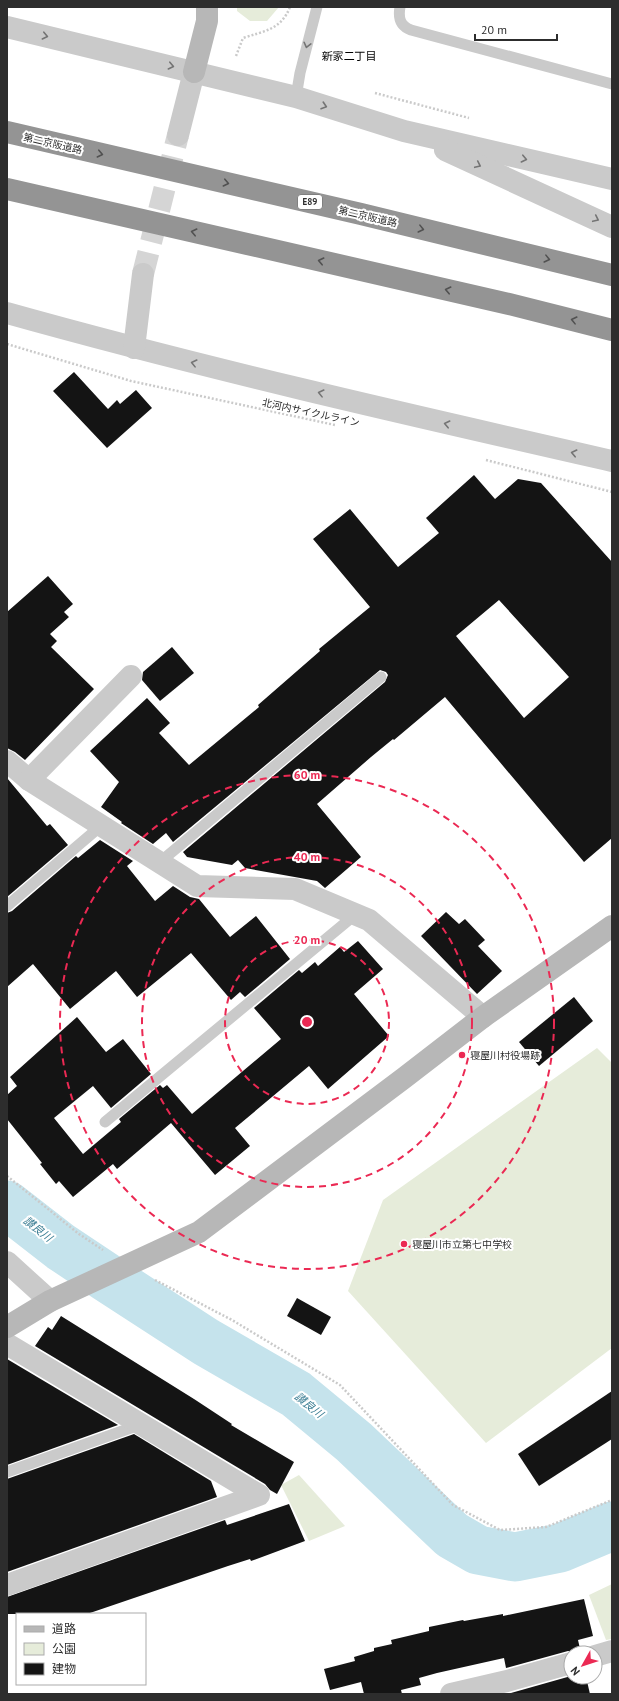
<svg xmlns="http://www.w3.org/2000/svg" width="619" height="1701" font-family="'PT Sans','Noto Sans JP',sans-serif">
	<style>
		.green { fill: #e6ecda }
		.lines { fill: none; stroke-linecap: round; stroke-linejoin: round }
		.river { stroke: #c5e3ec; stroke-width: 49 }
		.building { fill: #141414; fill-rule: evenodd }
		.street-tunnel { stroke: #d5d5d5; stroke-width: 22; stroke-dasharray: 22 11; stroke-linecap: butt }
		.path { stroke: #cacaca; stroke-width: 2.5; stroke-dasharray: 2 2; stroke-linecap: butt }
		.lane { stroke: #cacaca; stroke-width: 11 }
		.street { stroke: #cacaca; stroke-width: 22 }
		.secondary { stroke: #b7b7b7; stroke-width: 22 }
		.highway-bridge { stroke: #949494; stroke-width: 22 }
		.oneway { stroke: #747474 }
		.oneway2 { stroke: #515151 }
		.ring { fill: none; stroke: #eb2953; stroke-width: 2; stroke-dasharray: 7 5 }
		.poi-dot { fill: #eb2953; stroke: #fff; stroke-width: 1.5 }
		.labels { text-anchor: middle; stroke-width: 4; stroke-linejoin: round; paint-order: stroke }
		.shield { fill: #fff; stroke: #6c6c6c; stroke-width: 1 }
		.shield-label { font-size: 9px; font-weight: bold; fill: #2d2d2d }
		.street-label { font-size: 10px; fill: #2d2d2d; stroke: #fff }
		.poi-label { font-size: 10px; fill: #2d2d2d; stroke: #fff; text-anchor: start }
		.neighbourhood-label { font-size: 11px; fill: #000; stroke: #fff }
		.water-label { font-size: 11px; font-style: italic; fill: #397c92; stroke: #fff }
		.centre { fill: #eb2953; stroke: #fff; stroke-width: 2 }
		.ring-label { font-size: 12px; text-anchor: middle; font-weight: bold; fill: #eb2953; stroke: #fff; stroke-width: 4; stroke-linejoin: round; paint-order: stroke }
	</style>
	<rect width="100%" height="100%" fill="#fff"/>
	<g class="green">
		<path d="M237 7H279L267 21H250L237 11Z"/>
		<path d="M597 1048 612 1063V1348L486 1443 348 1291 383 1200Z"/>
		<path d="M299 1475 345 1526 309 1541 281 1485Z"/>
		<path d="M612 1584V1639L606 1640 589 1595Z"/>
	</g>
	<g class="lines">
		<path class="river" d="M7 1205 61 1247 106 1277 206 1342 296 1394 354 1442 452 1535 478 1550 515 1557 560 1548 612 1526"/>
	</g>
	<g class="building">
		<path d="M74 372 108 409 117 400 120 404 136 390 152 408 107 448 53 391Z"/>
		<path d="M474 475 495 499 518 479 541 483 612 562V838L584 862 445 697 394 740 393 739 371 757 317 804 361 857 325 888 317 881 245 868 238 860 232 865 187 857 183 852 385 682 388 675 386 672 380 670 173 842 166 833 153 844 121 823 122 822 101 807 119 782 90 751 147 698 170 723 159 733 189 765 259 707 258 705 320 651 319 649 370 607 313 539 350 509 398 567 439 533 426 518ZM499 600 569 677 524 718 456 636Z"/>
		<path d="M48 576 73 604 64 612 69 617 50 634 57 641 51 647 94 689 25 760 15 752 7 748V612Z"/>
		<path d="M172 647 194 673 160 701 142 680 143 672Z"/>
		<path d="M7 778 47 826 50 824 68 845 7 897Z"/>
		<path d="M100 840 133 861 127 866 155 901 173 886 190 897 199 899 230 937 256 916 290 959 245 997 240 992 231 1000 191 953 137 997 116 971 70 1009 33 964 7 987V913L12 911 76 856 78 858Z"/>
		<path d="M446 912 459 924 465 919 485 940 478 946 502 971 477 994 421 936Z"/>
		<path d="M358 941 383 969 354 994 389 1036 328 1089 309 1066 235 1128 250 1146 215 1175 171 1123 117 1169 113 1164 73 1197 59 1181 56 1184 40 1164 42 1163 7 1119V1095L17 1086 10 1077 77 1017 106 1052 123 1039 151 1074 111 1108 93 1086 54 1118 83 1154 121 1122 119 1119 160 1085 163 1088 167 1085 192 1114 281 1039 254 1008 299 970 302 973 315 962 318 966 340 947 344 952Z"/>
		<path d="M574 997 593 1021 539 1066 519 1042Z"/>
		<path d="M297 1298 331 1317 321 1335 287 1316Z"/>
		<path d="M61 1316 194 1399 232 1424 231 1425 294 1462 277 1494 270 1490 265 1484 35 1346 48 1327 52 1330Z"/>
		<path d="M7 1359 118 1425 7 1465Z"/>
		<path d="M612 1391V1439L539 1486 518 1454Z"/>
		<path d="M134 1434 211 1481 217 1497 7 1572V1479Z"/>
		<path d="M289 1504 305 1541 251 1561 250 1559 228 1566 87 1614H7V1597L225 1520 227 1525Z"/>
		<path d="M584 1599 593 1636 578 1640 581 1653 568 1651 506 1668 504 1658 437 1673 419 1678 421 1685 401 1690 402 1694H364L361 1682 330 1690 324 1669 355 1661 354 1657 374 1651V1648L392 1644 391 1640 429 1631V1627L463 1620 464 1621 503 1614V1616Z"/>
		<path d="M571 1676 586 1677 590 1694H512L511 1693Z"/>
	</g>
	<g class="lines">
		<path class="street-tunnel" d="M143 274 178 135"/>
		<g class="path">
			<path d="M236 56 243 38C264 31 281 30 290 7"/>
			<path d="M375 93 469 118"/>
			<path d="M7 344 131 381 335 425"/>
			<path d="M486 460 612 492"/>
			<path d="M7 1176 79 1234 103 1250"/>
			<path d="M155 1280 232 1320 340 1385 453 1505 500 1530 546 1527 612 1500"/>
		</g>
		<g class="lane">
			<path d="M400 7C398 18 400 26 411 30L612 84"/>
			<path d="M296 97 300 73 317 7"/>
			<path d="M160 862 381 677"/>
			<path d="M7 906 102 825"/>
			<path d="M105 1122 356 914"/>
			<path d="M7 1472 142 1424"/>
		</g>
		<g class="street">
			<path d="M7 27 296 97 404 131 612 179"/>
			<path d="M178 135 194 72"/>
			<path d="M445 150 612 227"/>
			<path d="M7 313C207 369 410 415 612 461"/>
			<path d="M134 348 143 274"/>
			<path d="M7 761 29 780 197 886 295 889 369 920 483 1017"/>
			<path d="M29 780 131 676"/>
			<path d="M7 1262 50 1301"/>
			<path d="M7 1344 259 1495 7 1585"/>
			<path d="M595 1656 612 1651"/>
			<path d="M451 1694 507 1681 571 1663"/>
		</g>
		<g class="secondary">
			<path d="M194 72 207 21V7"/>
			<path d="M7 1327 50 1301 199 1232 404 1078 483 1017 612 926"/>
		</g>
		<g class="highway-bridge">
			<path d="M7 132 361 214 612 275"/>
			<path d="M7 189 509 304 612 330"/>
		</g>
	</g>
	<defs><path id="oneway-chevron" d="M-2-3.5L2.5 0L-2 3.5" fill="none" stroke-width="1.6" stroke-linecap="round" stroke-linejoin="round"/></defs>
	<g class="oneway">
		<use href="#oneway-chevron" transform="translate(45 36) rotate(13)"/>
		<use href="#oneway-chevron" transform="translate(307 45) rotate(104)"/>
		<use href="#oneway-chevron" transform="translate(171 66) rotate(13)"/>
		<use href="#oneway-chevron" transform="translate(324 106) rotate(18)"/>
		<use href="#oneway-chevron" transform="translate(524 159) rotate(13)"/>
		<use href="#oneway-chevron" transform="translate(478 165) rotate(25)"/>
		<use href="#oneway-chevron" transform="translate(596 219) rotate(25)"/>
		<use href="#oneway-chevron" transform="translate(194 363) rotate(-166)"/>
		<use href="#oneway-chevron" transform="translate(321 393) rotate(-166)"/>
		<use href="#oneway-chevron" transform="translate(447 424) rotate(-167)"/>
		<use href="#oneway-chevron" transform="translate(574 453) rotate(-167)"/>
	</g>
	<g class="oneway2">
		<use href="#oneway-chevron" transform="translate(100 154) rotate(13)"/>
		<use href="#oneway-chevron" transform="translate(226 183) rotate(13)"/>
		<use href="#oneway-chevron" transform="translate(421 229) rotate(14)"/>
		<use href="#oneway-chevron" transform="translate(194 232) rotate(-167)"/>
		<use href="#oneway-chevron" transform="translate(547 259) rotate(14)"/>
		<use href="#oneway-chevron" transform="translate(321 261) rotate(-167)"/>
		<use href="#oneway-chevron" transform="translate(448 290) rotate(-167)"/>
		<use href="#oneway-chevron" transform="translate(574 320) rotate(-166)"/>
	</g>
	<g class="ring">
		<circle cx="307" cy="1022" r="82"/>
		<circle cx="307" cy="1022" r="165"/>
		<circle cx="307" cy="1022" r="247"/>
	</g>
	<g class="poi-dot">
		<circle cx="462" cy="1055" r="4"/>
		<circle cx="404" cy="1244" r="4"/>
	</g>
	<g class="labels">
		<rect class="shield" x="298" y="195" width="24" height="14" rx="3"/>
		<g class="shield-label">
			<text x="310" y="205">E89</text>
		</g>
		<g class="street-label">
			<text transform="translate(53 143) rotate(13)" y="4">第二京阪道路</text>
			<text transform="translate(368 216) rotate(13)" y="4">第二京阪道路</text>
			<text transform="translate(311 412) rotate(12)" y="4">北河内サイクルライン</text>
		</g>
		<g class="poi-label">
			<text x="470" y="1059">寝屋川村役場跡</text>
			<text x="412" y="1248">寝屋川市立第七中学校</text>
		</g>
		<g class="neighbourhood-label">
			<text x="349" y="60">新家二丁目</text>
		</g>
		<g class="water-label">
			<text transform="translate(38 1229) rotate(38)" y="4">讃良川</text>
			<text transform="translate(309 1405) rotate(39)" y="4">讃良川</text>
		</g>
	</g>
	<circle cx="307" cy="1022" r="6" class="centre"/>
	<g class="ring-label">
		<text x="307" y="779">60 m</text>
		<text x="307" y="861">40 m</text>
		<text x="307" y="944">20 m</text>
	</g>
	<rect width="619" height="1701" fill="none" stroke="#2d2d2d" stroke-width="16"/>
	<rect x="16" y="1613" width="130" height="72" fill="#ffffff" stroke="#ababab"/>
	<rect x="24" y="1626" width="20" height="6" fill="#b7b7b7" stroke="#ababab"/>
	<text x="52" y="1633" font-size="12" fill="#2d2d2d">道路</text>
	<rect x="24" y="1643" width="20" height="12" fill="#e6ecda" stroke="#ababab"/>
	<text x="52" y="1653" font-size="12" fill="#2d2d2d">公園</text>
	<rect x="24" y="1663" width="20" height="12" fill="#141414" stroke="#ababab"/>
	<text x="52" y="1673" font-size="12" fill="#2d2d2d">建物</text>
	<g transform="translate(583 1665) rotate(231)"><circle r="19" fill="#ffffff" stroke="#ababab"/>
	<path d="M0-3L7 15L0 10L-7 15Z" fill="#eb2953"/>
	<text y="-6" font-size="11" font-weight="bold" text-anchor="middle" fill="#2d2d2d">N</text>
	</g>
	<path d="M475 34v6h82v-6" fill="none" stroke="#2d2d2d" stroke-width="2"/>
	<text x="481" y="34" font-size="12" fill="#2d2d2d" stroke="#ffffff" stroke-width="3" paint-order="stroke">20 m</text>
</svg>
